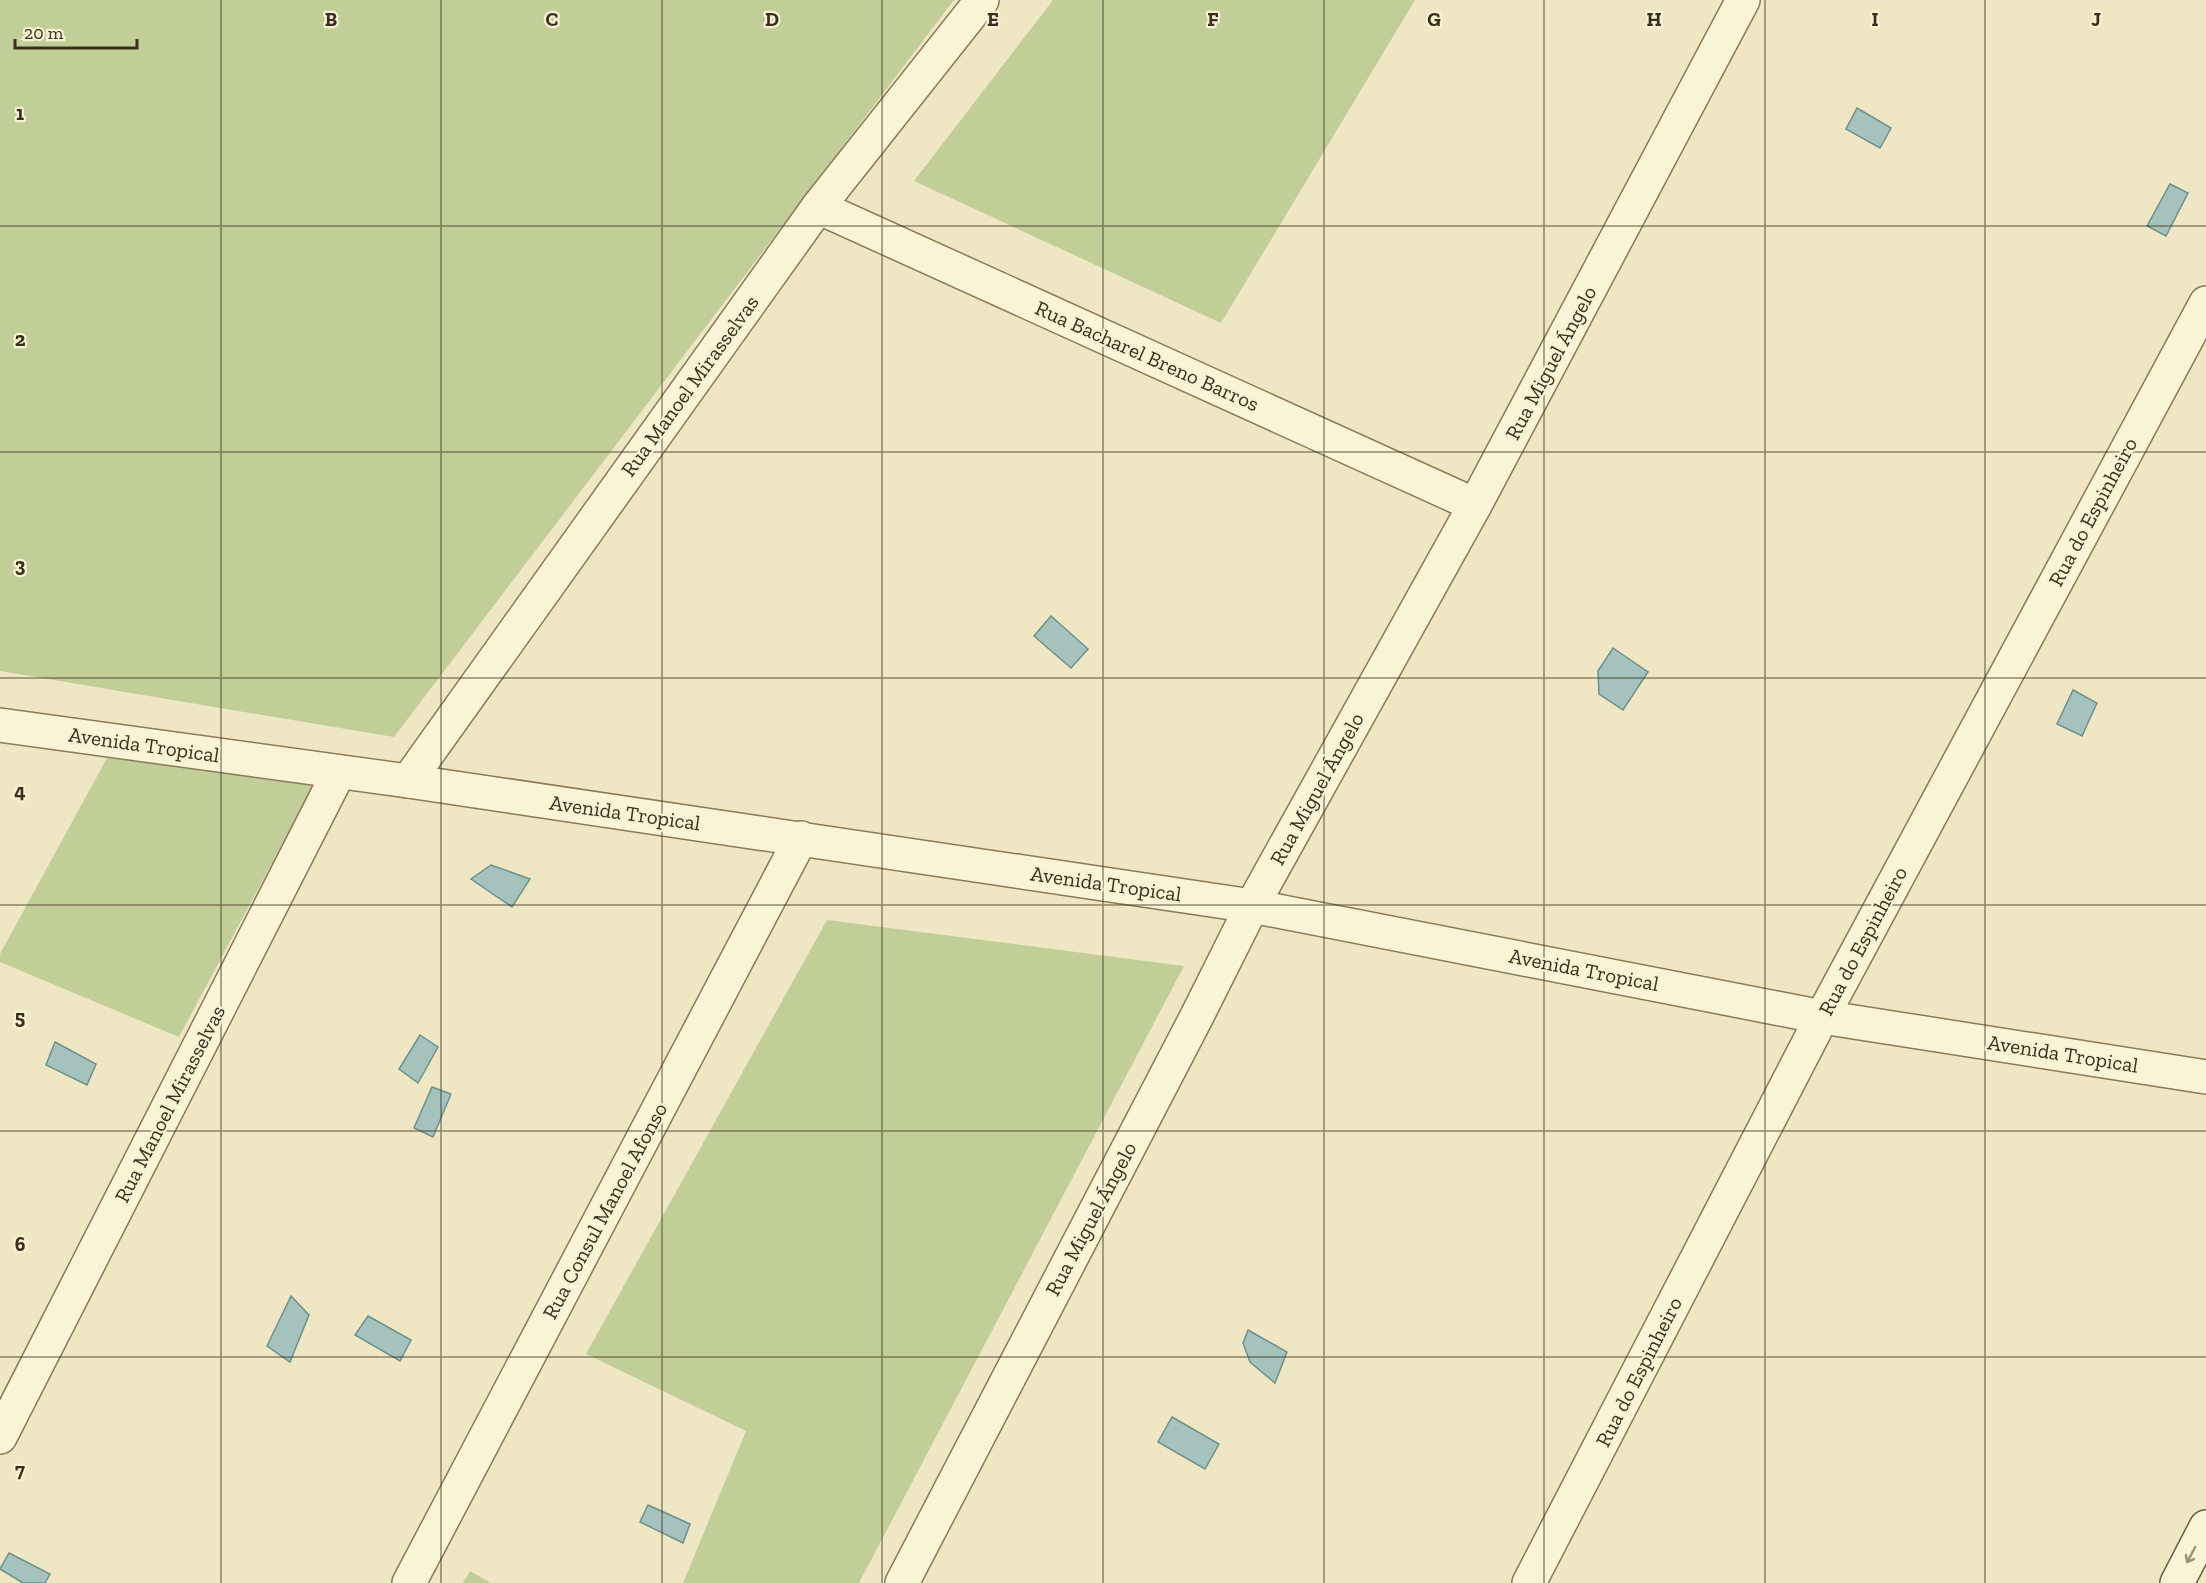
<svg xmlns="http://www.w3.org/2000/svg" width="2206" height="1583" font-family="'Zilla Slab',serif">
	<style>
		.green { fill: #c1ce97 }
		.water { fill: #a6c2bd; stroke: #6c918c; stroke-width: 1.5 }
		.lines { fill: none; stroke-linecap: round; stroke-linejoin: round }
		.street-casing { stroke: #8b7959; stroke-width: 36 }
		.secondary-casing { stroke: #6c5a3d; stroke-width: 36 }
		.street { stroke: #faf4d7; stroke-width: 33 }
		.secondary { stroke: #faf4d7; stroke-width: 33 }
		.oneway { stroke: #9a927a }
		.grid { fill: none; stroke: #3a2f1e; stroke-width: 1.5; stroke-opacity: 0.55 }
		.labels { text-anchor: middle; stroke-width: 4.5; stroke-linejoin: round; paint-order: stroke }
		.street-label { font-size: 21px; fill: #3a2f1e; stroke: #f7f1d3 }
		.grid-label { font-size: 20px; text-anchor: middle; font-weight: bold; fill: #3a2f1e; stroke: #f7f1d3; stroke-width: 4.5; stroke-linejoin: round; paint-order: stroke }
	</style>
	<rect width="100%" height="100%" fill="#efe7c3"/>
	<g class="green">
		<path d="M0 0H954L394 737 0 671Z"/>
		<path d="M1053 0H1415L1221 323 914 181Z"/>
		<path d="M107 758 320 773 179 1037 0 962V954Z"/>
		<path d="M827 920 1184 966 859 1583H683L746 1431 586 1354Z"/>
		<path d="M470 1571 491 1583H463Z"/>
	</g>
	<g class="water">
		<path d="M1857 108 1891 128 1880 148 1846 129Z"/>
		<path d="M2170 184 2188 193 2166 236 2147 226Z"/>
		<path d="M1051 616 1088 649 1071 668 1034 636Z"/>
		<path d="M1613 648 1648 672 1623 710 1599 694 1598 671Z"/>
		<path d="M2073 690 2097 703 2082 736 2057 724Z"/>
		<path d="M491 865 530 879 512 907 471 879Z"/>
		<path d="M420 1035 438 1047 418 1083 399 1069Z"/>
		<path d="M55 1042 96 1064 87 1085 46 1065Z"/>
		<path d="M432 1087 451 1094 433 1137 414 1128Z"/>
		<path d="M291 1296 309 1315 290 1362 267 1346Z"/>
		<path d="M368 1316 411 1340 400 1361 355 1335Z"/>
		<path d="M1248 1330 1287 1352 1275 1383 1250 1362 1243 1343Z"/>
		<path d="M1172 1417 1219 1444 1205 1469 1158 1442Z"/>
		<path d="M648 1505 690 1524 683 1543 640 1522Z"/>
		<path d="M9 1553 50 1574 45 1583H23L0 1569Z"/>
	</g>
	<g class="lines">
		<defs>
			<g id="street">
				<path d="M818 207 1475 505"/>
				<path d="M0 725 408 781 1252 906 1822 1017 2206 1077"/>
				<path d="M408 781 818 207 982 0"/>
				<path d="M0 1437 339 772"/>
				<path d="M409 1583 801 838"/>
				<path d="M902 1583 1196 1018 1252 906 1475 505 1743 0"/>
				<path d="M1529 1583 1822 1017 2206 303"/>
			</g>
			<path id="secondary" d="M2177 1583 2206 1527"/>
		</defs>
		<use href="#street" class="street-casing"/>
		<use href="#secondary" class="secondary-casing"/>
		<use href="#street" class="street"/>
		<use href="#secondary" class="secondary"/>
	</g>
	<defs><path id="oneway-shaft" d="M-6 0H5M1.5-3L5.5 0L1.5 3" fill="none" stroke-width="1.6" stroke-linecap="round" stroke-linejoin="round" transform="scale(1.5)"/></defs>
	<use class="oneway" href="#oneway-shaft" transform="translate(2191 1555) rotate(118)"/>
	<path class="grid" d="M221 0V1583M441 0V1583M662 0V1583M882 0V1583M1103 0V1583M1324 0V1583M1544 0V1583M1765 0V1583M1985 0V1583M0 226H2206M0 452H2206M0 678H2206M0 905H2206M0 1131H2206M0 1357H2206"/>
	<g class="labels">
		<g class="street-label">
			<text transform="translate(1147 356) rotate(24)" y="7">Rua Bacharel Breno Barros</text>
			<text transform="translate(1551 363) rotate(-62)" y="7">Rua Miguel Ángelo</text>
			<text transform="translate(690 386) rotate(-54)" y="7">Rua Manoel Mirasselvas</text>
			<text transform="translate(2093 512) rotate(-62)" y="7">Rua do Espinheiro</text>
			<text transform="translate(144 745) rotate(8)" y="7">Avenida Tropical</text>
			<text transform="translate(1317 789) rotate(-61)" y="7">Rua Miguel Ángelo</text>
			<text transform="translate(625 813) rotate(8)" y="7">Avenida Tropical</text>
			<text transform="translate(1106 884) rotate(8)" y="7">Avenida Tropical</text>
			<text transform="translate(1863 941) rotate(-62)" y="7">Rua do Espinheiro</text>
			<text transform="translate(1584 970) rotate(11)" y="7">Avenida Tropical</text>
			<text transform="translate(2063 1054) rotate(9)" y="7">Avenida Tropical</text>
			<text transform="translate(170 1104) rotate(-63)" y="7">Rua Manoel Mirasselvas</text>
			<text transform="translate(605 1211) rotate(-62)" y="7">Rua Consul Manoel Afonso</text>
			<text transform="translate(1091 1219) rotate(-62)" y="7">Rua Miguel Ángelo</text>
			<text transform="translate(1639 1372) rotate(-63)" y="7">Rua do Espinheiro</text>
		</g>
	</g>
	<g class="grid-label">
		<text x="331" y="26">B</text>
		<text x="552" y="26">C</text>
		<text x="772" y="26">D</text>
		<text x="993" y="26">E</text>
		<text x="1213" y="26">F</text>
		<text x="1434" y="26">G</text>
		<text x="1654" y="26">H</text>
		<text x="1875" y="26">I</text>
		<text x="2096" y="26">J</text>
		<text x="20" y="120">1</text>
		<text x="20" y="346">2</text>
		<text x="20" y="572">3</text>
		<text x="20" y="798">4</text>
		<text x="20" y="1024">5</text>
		<text x="20" y="1251">6</text>
		<text x="20" y="1477">7</text>
	</g>
	<path d="M15 39v9h122v-9" fill="none" stroke="#3a2f1e" stroke-width="3"/>
	<text x="24" y="39" font-size="18" fill="#3a2f1e" stroke="#f7f1d3" stroke-width="4.5" paint-order="stroke">20 m</text>
</svg>
